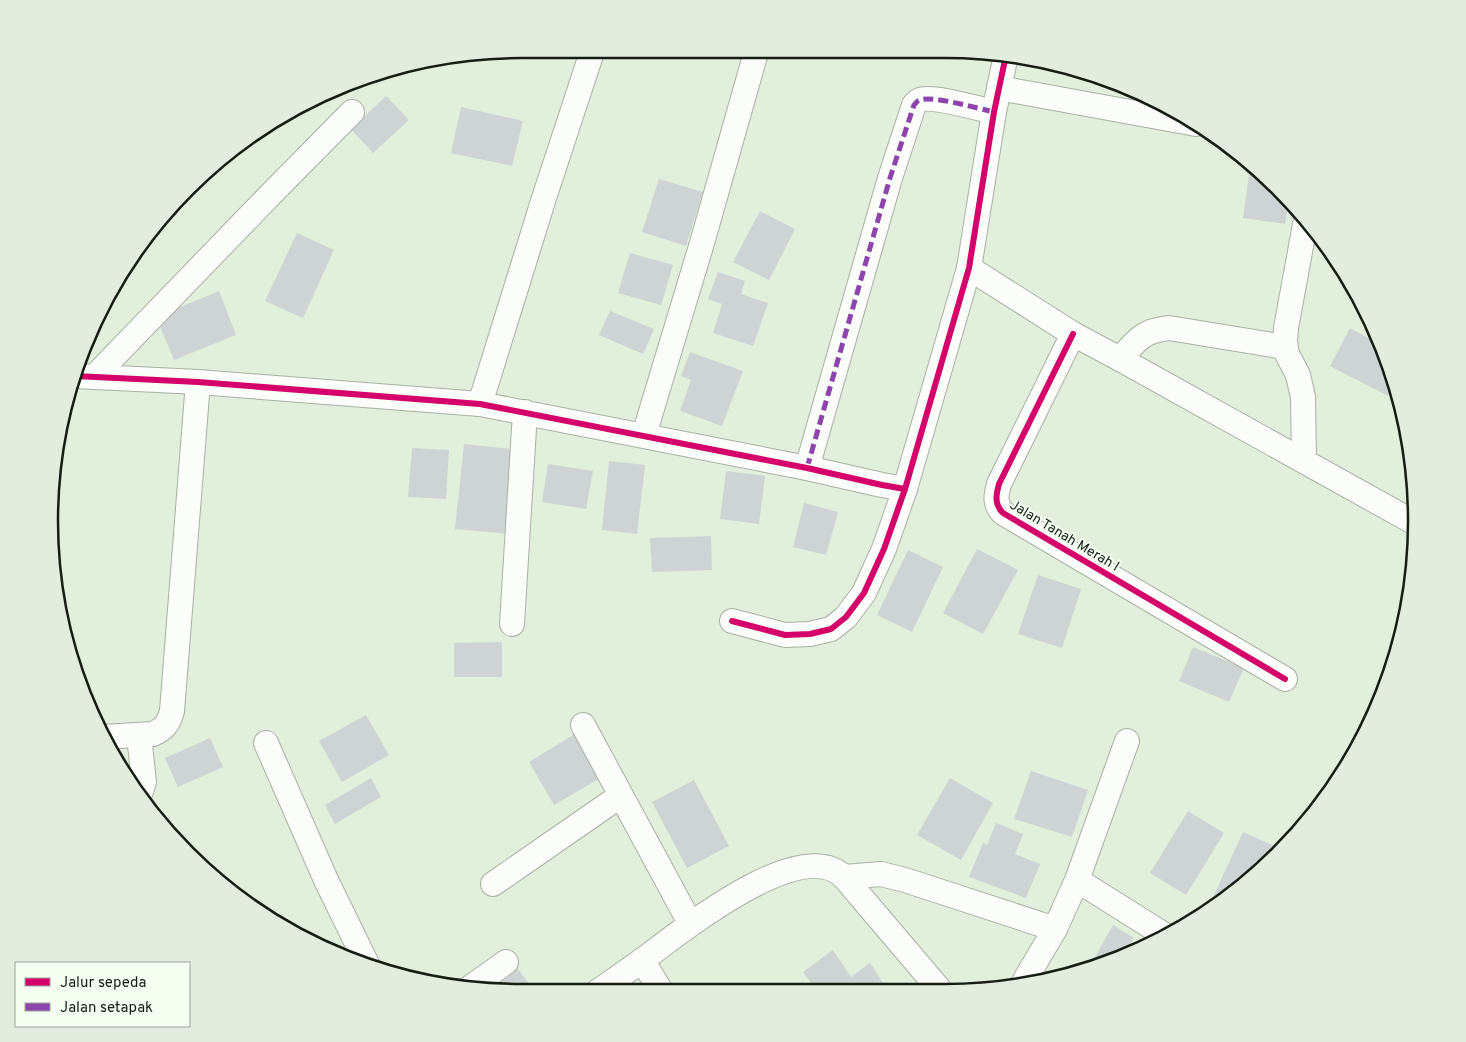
<svg xmlns="http://www.w3.org/2000/svg" width="1466" height="1042" font-family="Overpass,sans-serif">
	<style>
		.building { fill: #ced4d3 }
		.lines { fill: none; stroke-linecap: round; stroke-linejoin: round }
		.minor-casing { stroke: #a7b1a3; stroke-width: 26 }
		.minor { stroke: #fbfdfa; stroke-width: 24 }
		.quiet { stroke: #8e44ad; stroke-width: 5; stroke-dasharray: 10 5; stroke-linecap: butt }
		.cycleway-casing { stroke: #f4fef1; stroke-width: 9 }
		.cycleway { stroke: #d6006c; stroke-width: 6 }
		.labels { text-anchor: middle; stroke-width: 4; stroke-linejoin: round; paint-order: stroke }
		.street-label { font-size: 14px; fill: #161e13; stroke: #f4fef1 }
		.rim { fill: none; stroke: #161e13; stroke-width: 2.5 }
	</style>
	<rect width="100%" height="100%" fill="#e2efdd"/>
	<g class="building">
		<path d="M448 58 446 65 429 61Z"/>
		<path d="M1051 63 1075 72 1074 73 1050 70Z"/>
		<path d="M386 96 409 120 373 153 351 129Z"/>
		<path d="M461 107 523 121 512 166 451 153Z"/>
		<path d="M1250 168 1289 200 1285 224 1243 218Z"/>
		<path d="M659 179 703 192 686 246 642 232Z"/>
		<path d="M196 183 176 216 166 209Z"/>
		<path d="M760 211 795 229 769 280 733 262Z"/>
		<path d="M297 233 334 250 303 318 265 301Z"/>
		<path d="M630 253 673 265 661 305 618 293Z"/>
		<path d="M718 272 745 281 741 294 768 303 753 346 713 333 722 304 708 299Z"/>
		<path d="M219 291 236 335 174 360 156 317Z"/>
		<path d="M610 311 654 329 643 354 599 335Z"/>
		<path d="M1350 328 1381 345 1392 369 1395 382 1388 396 1330 366Z"/>
		<path d="M690 352 743 371 722 426 680 411 691 380 681 376Z"/>
		<path d="M464 444 519 450 510 534 455 529Z"/>
		<path d="M412 448 449 450 446 499 408 497Z"/>
		<path d="M609 461 645 465 637 534 602 530Z"/>
		<path d="M548 464 593 471 586 509 542 502Z"/>
		<path d="M726 471 765 476 759 524 720 519Z"/>
		<path d="M804 503 838 512 826 555 793 547Z"/>
		<path d="M711 536 712 570 652 572 650 538Z"/>
		<path d="M977 549 1018 570 983 634 943 613Z"/>
		<path d="M908 550 943 567 912 632 877 615Z"/>
		<path d="M1038 575 1081 589 1062 648 1018 634Z"/>
		<path d="M502 642V677H454V643Z"/>
		<path d="M1193 647 1244 668 1229 702 1179 681Z"/>
		<path d="M366 715 389 755 342 782 319 741Z"/>
		<path d="M576 733 602 777 554 805 529 762Z"/>
		<path d="M210 738 223 767 178 787 165 758Z"/>
		<path d="M1031 771 1088 790 1072 837 1014 819Z"/>
		<path d="M371 778 381 797 335 824 325 805Z"/>
		<path d="M950 778 993 803 961 860 917 835Z"/>
		<path d="M694 780 729 846 687 868 652 802Z"/>
		<path d="M1188 811 1224 833 1186 895 1150 873Z"/>
		<path d="M996 823 1023 834 1015 854 1040 864 1026 898 969 877 983 843 987 845Z"/>
		<path d="M1243 832 1281 849 1257 876 1208 908Z"/>
		<path d="M1113 925 1134 938 1124 954 1091 964Z"/>
		<path d="M833 950 851 977 870 963 885 986 879 990H816L803 972Z"/>
		<path d="M515 965 535 992H490L481 991Z"/>
	</g>
	<g class="lines">
		<defs>
			<g id="minor">
				<path d="M999 88 1196 124"/>
				<path d="M969 268 1073 334 1120 359 1415 523"/>
				<path d="M1073 334 999 484C996 495 994 504 1003 513L1285 679"/>
				<path d="M1120 359C1137 340 1142 331 1169 328L1285 347"/>
				<path d="M75 376 198 382 480 404 807 468 882 485 905 489"/>
				<path d="M94 377 273 192 352 112"/>
				<path d="M480 404 544 198 593 49"/>
				<path d="M644 435 702 243 757 49"/>
				<path d="M1304 461 1303 397 1298 375 1287 354 1285 342 1286 328 1306 219"/>
				<path d="M807 468 890 178 914 105C916 103 918 100 920 100 932 95 980 109 994 112"/>
				<path d="M732 621 785 635 810 634 831 629 846 617 864 593 884 549 905 489 969 268 994 112 1006 55"/>
				<path d="M512 624 525 412"/>
				<path d="M583 725 690 923"/>
				<path d="M139 736 144 782 140 794"/>
				<path d="M103 737 153 734C165 729 169 722 172 711L198 382"/>
				<path d="M266 743 326 880 368 966"/>
				<path d="M844 877 881 874 905 880 1055 929"/>
				<path d="M1077 880 1166 936"/>
				<path d="M493 884 620 796"/>
				<path d="M642 960 661 991"/>
				<path d="M1022 985 1055 929 1077 880 1127 741"/>
				<path d="M468 989 506 962"/>
				<path d="M597 992C613 981 629 970 644 959 681 931 801 834 844 877L940 990"/>
			</g>
		</defs>
		<use href="#minor" class="minor-casing"/>
		<use href="#minor" class="minor"/>
		<path class="quiet" d="M807 468 890 178 914 105C916 103 918 100 920 100 932 95 980 109 994 112"/>
		<defs>
			<g id="cycleway">
				<path d="M1073 334 999 484C996 495 994 504 1003 513L1285 679"/>
				<path d="M75 376 198 382 480 404 807 468 882 485 905 489"/>
				<path d="M732 621 785 635 810 634 831 629 846 617 864 593 884 549 905 489 969 268 994 112 1006 55"/>
			</g>
		</defs>
		<use href="#cycleway" class="cycleway-casing"/>
		<use href="#cycleway" class="cycleway"/>
	</g>
	<g class="labels">
		<g class="street-label">
			<text transform="translate(1065 535) rotate(31)" y="5">Jalan Tanah Merah I</text>
		</g>
	</g>
	<path d="M0 0H1466V1042H0ZM521 58H945A463 463 0 0 1 1408 521V521A463 463 0 0 1 945 984H521A463 463 0 0 1 58 521V521A463 463 0 0 1 521 58Z" fill="#e2ecdf" fill-rule="evenodd"/>
	<path class="rim" d="M521 58H945A463 463 0 0 1 1408 521V521A463 463 0 0 1 945 984H521A463 463 0 0 1 58 521V521A463 463 0 0 1 521 58Z"/>
	<rect x="15" y="962" width="175" height="65" fill="#f4fef1" stroke="#9ba498"/>
	<rect x="25" y="978" width="25" height="8" fill="#d6006c" stroke="#9ba498"/>
	<text x="60" y="987" font-size="15" fill="#161e13">Jalur sepeda</text>
	<rect x="25" y="1003" width="25" height="8" fill="#8e44ad" stroke="#9ba498"/>
	<text x="60" y="1012" font-size="15" fill="#161e13">Jalan setapak</text>
</svg>
